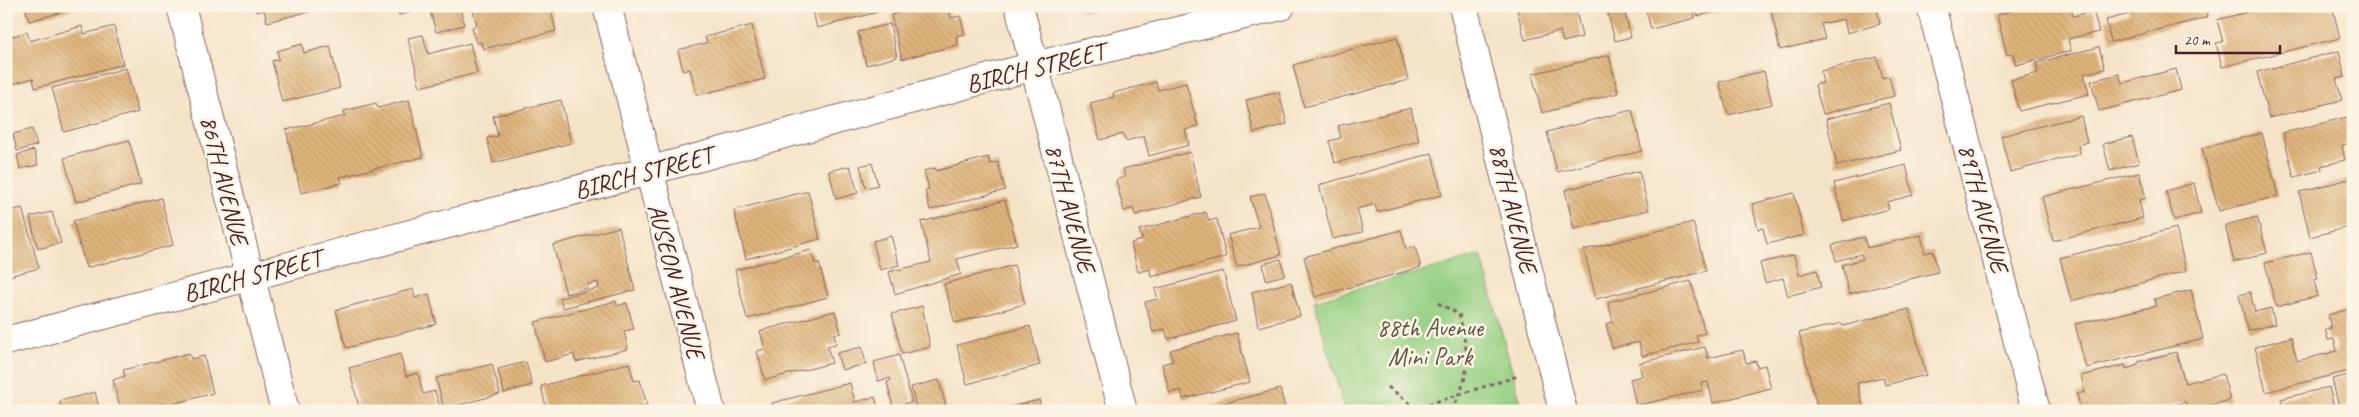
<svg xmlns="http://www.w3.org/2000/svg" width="2359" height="417" font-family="Caveat,sans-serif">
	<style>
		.green { fill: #97d084; stroke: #707858 }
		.building { fill: url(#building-back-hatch) }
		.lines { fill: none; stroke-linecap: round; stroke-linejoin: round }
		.minor-casing { stroke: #866462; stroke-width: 30 }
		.path { stroke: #866462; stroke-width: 3; stroke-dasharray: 4 4; stroke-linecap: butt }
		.minor { stroke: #fff; stroke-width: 28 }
		.labels { text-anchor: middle; stroke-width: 5; stroke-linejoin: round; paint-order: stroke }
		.street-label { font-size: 25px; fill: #4a1f2b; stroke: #fcf5e5 }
		.park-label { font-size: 25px; fill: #615446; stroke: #fcf5e5 }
	</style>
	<defs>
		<pattern id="building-back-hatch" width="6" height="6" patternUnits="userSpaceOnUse" patternTransform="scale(1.25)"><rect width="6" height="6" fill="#dfb47b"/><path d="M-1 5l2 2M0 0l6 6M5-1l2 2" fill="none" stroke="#c19a6a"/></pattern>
	</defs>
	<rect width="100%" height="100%" fill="#fcf5e5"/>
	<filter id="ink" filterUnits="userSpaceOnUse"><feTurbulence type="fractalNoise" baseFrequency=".02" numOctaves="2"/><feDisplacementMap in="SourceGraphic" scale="10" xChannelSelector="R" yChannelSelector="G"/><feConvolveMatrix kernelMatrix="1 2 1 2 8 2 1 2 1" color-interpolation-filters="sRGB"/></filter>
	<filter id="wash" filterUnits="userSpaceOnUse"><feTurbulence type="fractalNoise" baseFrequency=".0096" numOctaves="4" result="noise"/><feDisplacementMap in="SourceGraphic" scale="20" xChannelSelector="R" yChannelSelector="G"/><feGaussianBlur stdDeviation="1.12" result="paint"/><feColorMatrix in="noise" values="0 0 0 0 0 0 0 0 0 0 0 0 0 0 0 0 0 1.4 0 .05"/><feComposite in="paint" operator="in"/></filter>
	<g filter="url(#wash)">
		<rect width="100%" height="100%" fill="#f5e3c8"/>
		<path class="green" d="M1481 255 1523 411H1345L1314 301Z"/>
		<g id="blocks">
			<g class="building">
				<path d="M25 6H82V7L29 21Z"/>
				<path d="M255 6H327V7L267 22 264 10 256 12Z"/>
				<path d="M397 6H460L464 25 436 32 429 8 399 15Z"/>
				<path d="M550 6 556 31 483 49 481 42 476 43 472 27 477 25 472 7Z"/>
				<path d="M812 6H876L878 12 817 28Z"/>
				<path d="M927 6H948L951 18 960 16 965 34 956 36 958 45 902 59 891 15Z"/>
				<path d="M1079 6H1104V7L1081 13Z"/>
				<path d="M1516 6H1575L1582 37 1563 42 1560 31 1525 40Z"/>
				<path d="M1606 6H1623L1631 37 1615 41Z"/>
				<path d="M1645 6H1692L1695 18 1651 29Z"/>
				<path d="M1696 6H1734V7L1698 16Z"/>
				<path d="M1770 6H1876L1880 24 1847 33 1844 19 1821 24 1825 39 1780 50Z"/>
				<path d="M2030 6H2071L2073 16 2093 11 2099 32 2068 39 2071 51 2016 65 2013 54 2007 55 1997 15Z"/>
				<path d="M2128 6H2205L2208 17 2111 42 2106 20 2129 14Z"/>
				<path d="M2270 6H2332L2340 38 2222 67 2216 43 2223 42 2217 20Z"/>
				<path d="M890 24 897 57 866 65 858 32Z"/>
				<path d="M752 25 765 79 697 95 690 69 683 71 678 50 707 43 705 37Z"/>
				<path d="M82 26 84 34 114 26 123 64 35 88 33 78 6 86V38L27 32 30 41Z"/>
				<path d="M423 35 428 54 470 43 477 73 420 87 408 38Z"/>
				<path d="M1397 37 1408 80 1304 107 1293 65Z"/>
				<path d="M302 44 304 53 330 46 340 88 282 102 272 61 279 59 277 51Z"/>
				<path d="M2099 47 2105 69 2084 74 2089 94 2019 111 2011 80 2038 73 2036 63Z"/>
				<path d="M2339 51 2345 77 2336 79 2342 100 2269 118 2257 72Z"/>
				<path d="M1609 55 1618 93 1542 113 1532 74Z"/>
				<path d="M1877 57 1883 78 1889 76 1894 96 1823 114 1815 85 1823 83 1821 71Z"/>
				<path d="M126 68 138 112 64 132 52 88Z"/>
				<path d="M2176 69 2181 90 2099 111 2091 81 2119 74 2122 83Z"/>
				<path d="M1764 71 1772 104 1728 115 1719 82Z"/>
				<path d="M1156 82 1158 90 1186 83 1198 126 1185 130 1189 145 1149 156 1144 136 1126 141 1123 134 1100 140 1090 103 1114 97 1113 93Z"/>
				<path d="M1279 92 1287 124 1254 133 1246 100Z"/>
				<path d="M409 100 423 157 340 177 342 183 301 193 286 130 345 116 344 111 376 103 378 108Z"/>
				<path d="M561 100 571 143 493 163 487 138 498 136 493 116Z"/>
				<path d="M1889 103 1901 150 1837 166 1826 119Z"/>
				<path d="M1411 108 1419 141 1335 163 1329 141 1341 138 1338 126Z"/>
				<path d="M1632 110 1642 151 1557 172 1547 132Z"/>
				<path d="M2081 116 2087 142 2078 145 2080 154 2010 172 2001 136Z"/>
				<path d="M2351 116 2353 143 2342 145 2345 160 2321 166 2322 170 2294 177 2283 133Z"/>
				<path d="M32 129 37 145 17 151 13 134Z"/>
				<path d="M2262 133 2278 196 2219 211 2202 148Z"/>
				<path d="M2132 137 2139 163 2110 171 2103 144Z"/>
				<path d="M129 140 141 184 76 202 64 158Z"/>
				<path d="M34 150 38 165 20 169 17 155Z"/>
				<path d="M1190 152 1201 197 1135 215 1133 208 1124 211 1116 180 1125 177 1123 169Z"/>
				<path d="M1432 153 1442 195 1377 212 1375 204 1357 209 1363 232 1333 239 1319 185Z"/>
				<path d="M988 157 990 164 998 162 1005 190 930 210 925 190 929 189 924 171 935 168 936 171Z"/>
				<path d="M872 163 878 185 866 188 860 166Z"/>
				<path d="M1906 165 1913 195 1887 202 1889 209 1843 221 1834 183Z"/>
				<path d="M850 166 858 193 836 199 829 171Z"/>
				<path d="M1639 171 1649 210 1574 229 1565 190Z"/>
				<path d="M2139 173 2146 198 2139 200 2143 218 2053 241 2042 197Z"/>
				<path d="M2353 178V226L2310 237 2299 192Z"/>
				<path d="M2194 183 2201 213 2174 220 2166 191Z"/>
				<path d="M808 191 820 239 746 259 734 210Z"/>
				<path d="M1265 193 1281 255 1237 267 1228 235 1259 227 1250 197Z"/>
				<path d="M1794 193 1804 235 1767 244 1763 228 1758 229 1752 204Z"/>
				<path d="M161 198 173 245 86 268 73 221Z"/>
				<path d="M1005 200 1017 244 957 259 961 274 895 294 889 272 931 262 921 222Z"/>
				<path d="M22 208 39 268 6 277V212Z"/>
				<path d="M52 212 61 243 38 249 30 217Z"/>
				<path d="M1206 212 1209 221 1217 219 1226 257 1151 277 1150 269 1138 272 1131 243 1142 240 1139 230Z"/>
				<path d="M2257 217 2267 253 2234 262 2225 225Z"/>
				<path d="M1693 222 1706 271 1596 299 1584 250Z"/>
				<path d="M619 227 635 290 563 308 560 298 599 288 598 282 587 285 588 288 566 294 553 245Z"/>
				<path d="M2176 228 2186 271 2071 301 2060 258Z"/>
				<path d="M1401 230 1406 249 1415 247 1421 267 1315 297 1304 257Z"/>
				<path d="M1921 235 1925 253 1933 251 1938 272 1849 294 1842 265 1863 259 1861 254 1836 261 1832 245 1864 237 1867 248Z"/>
				<path d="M891 236 899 265 880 270 873 241Z"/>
				<path d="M811 250 815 264 819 263 828 297 747 319 735 270Z"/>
				<path d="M2311 252 2318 279 2314 280 2318 296 2276 307 2265 263Z"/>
				<path d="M1794 255 1799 275 1817 270 1821 287 1788 296 1783 278 1765 283 1760 263Z"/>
				<path d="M1281 259 1285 275 1266 280 1263 264Z"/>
				<path d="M1014 265 1025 304 955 323 944 284Z"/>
				<path d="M1223 271 1236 321 1168 339 1165 329 1153 332 1145 302 1158 299 1155 289Z"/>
				<path d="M1691 281 1705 333 1696 335 1698 342 1642 356 1639 342 1612 348 1606 324 1613 322 1608 302Z"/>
				<path d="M1291 282 1300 316 1258 327 1252 292Z"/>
				<path d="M413 289 415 298 429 294 436 324 346 348 336 310Z"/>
				<path d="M2191 290 2203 339 2086 368 2075 324 2156 306 2154 299Z"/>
				<path d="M2250 292 2255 312 2271 308 2275 324 2248 331 2239 295Z"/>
				<path d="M616 301 617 306 627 303 634 329 624 331 628 349 576 362 574 354 545 362 535 322Z"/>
				<path d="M922 306 930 347 902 354 892 314Z"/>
				<path d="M2353 308V370L2266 392 2255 347 2291 337 2297 361 2337 351 2334 339 2328 340 2325 329 2331 328 2328 315Z"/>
				<path d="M1909 309 1926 375 1885 385 1883 377 1857 383 1864 411H1818L1799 333 1842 323 1843 326Z"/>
				<path d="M835 311 841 333 834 334 836 344 827 346 832 363 765 380 757 351 765 349 760 331Z"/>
				<path d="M1030 326 1040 365 967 384 957 345Z"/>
				<path d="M1237 333 1250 382 1183 399 1181 390 1170 393 1162 364 1173 361 1170 350Z"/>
				<path d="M862 347 866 364 842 370 837 353Z"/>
				<path d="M1705 347 1708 358 1743 350 1746 363 1756 361 1757 367 1765 365 1771 388 1713 403 1708 382 1701 383 1703 390 1636 406 1630 379 1642 376 1639 363Z"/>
				<path d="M2176 352 2185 383 2223 374 2230 400 2188 411 2185 402 2152 411H2081L2077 394 2085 392 2081 376 2125 365 2126 369 2138 365V362Z"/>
				<path d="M189 353 191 359 204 356 213 393 165 406 164 403 134 411H121L113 380 125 376 123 370Z"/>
				<path d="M400 354 406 376 418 373 423 394 435 391 440 408 429 411H403L402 408 391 411H360L349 368Z"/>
				<path d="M899 355 912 402 893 407 887 382 891 380 890 378 878 381 874 362Z"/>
				<path d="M526 362 532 385 504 393 498 369Z"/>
				<path d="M629 363 634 381 640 380 647 405 626 411H547L541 386Z"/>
				<path d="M492 364 500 394 444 409 436 378Z"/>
				<path d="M2353 374V411H2340L2332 379Z"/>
				<path d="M939 380 947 411H917L911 387Z"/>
				<path d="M850 383 855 402 875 397 879 411H774L772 403Z"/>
				<path d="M2329 387 2335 411H2284L2281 399Z"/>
				<path d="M1280 389 1286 411H1198V410Z"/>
				<path d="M95 392 100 411H62L60 401Z"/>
				<path d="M1039 400 1042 411H999V410Z"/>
			</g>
		</g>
	</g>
	<g filter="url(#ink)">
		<use href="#blocks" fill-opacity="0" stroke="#866462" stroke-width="1"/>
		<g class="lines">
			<defs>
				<g id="minor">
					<path d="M181 6 285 411"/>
					<path d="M607 6 711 411"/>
					<path d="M1019 6 1123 411"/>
					<path d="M1463 6 1563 411"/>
					<path d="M1931 6 2036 411"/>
					<path d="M6 341 678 163 1034 66 1281 6"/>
				</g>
			</defs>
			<use href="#minor" class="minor-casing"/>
			<g class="path">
				<path d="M1438 303 1459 314C1468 355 1473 372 1451 411"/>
				<path d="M1388 387 1416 408 1518 376"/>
			</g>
			<use href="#minor" class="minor"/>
		</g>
	</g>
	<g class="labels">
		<g class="street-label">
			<text transform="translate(1035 67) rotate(-14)" y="9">BIRCH STREET</text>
			<text transform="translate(643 172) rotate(-15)" y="9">BIRCH STREET</text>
			<text transform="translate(225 180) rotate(76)" y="9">86TH AVENUE</text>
			<text transform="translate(1071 208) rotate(75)" y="9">87TH AVENUE</text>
			<text transform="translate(1514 208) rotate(76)" y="9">88TH AVENUE</text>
			<text transform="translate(1984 208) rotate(75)" y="9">89TH AVENUE</text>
			<text transform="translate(252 275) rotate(-15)" y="9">BIRCH STREET</text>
			<text transform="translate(677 281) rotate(75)" y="9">AUSEON AVENUE</text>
		</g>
		<g class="park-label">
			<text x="1430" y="336">88th Avenue<tspan x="1430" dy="29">Mini Park</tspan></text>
		</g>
	</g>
	<rect width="2359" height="417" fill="none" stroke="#fcf5e5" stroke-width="25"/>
	<path d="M2176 45v8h104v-8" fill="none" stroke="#4a1f2b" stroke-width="2.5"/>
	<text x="2184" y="45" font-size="15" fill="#4a1f2b" stroke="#fcf5e5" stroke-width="4" paint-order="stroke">20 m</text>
</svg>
